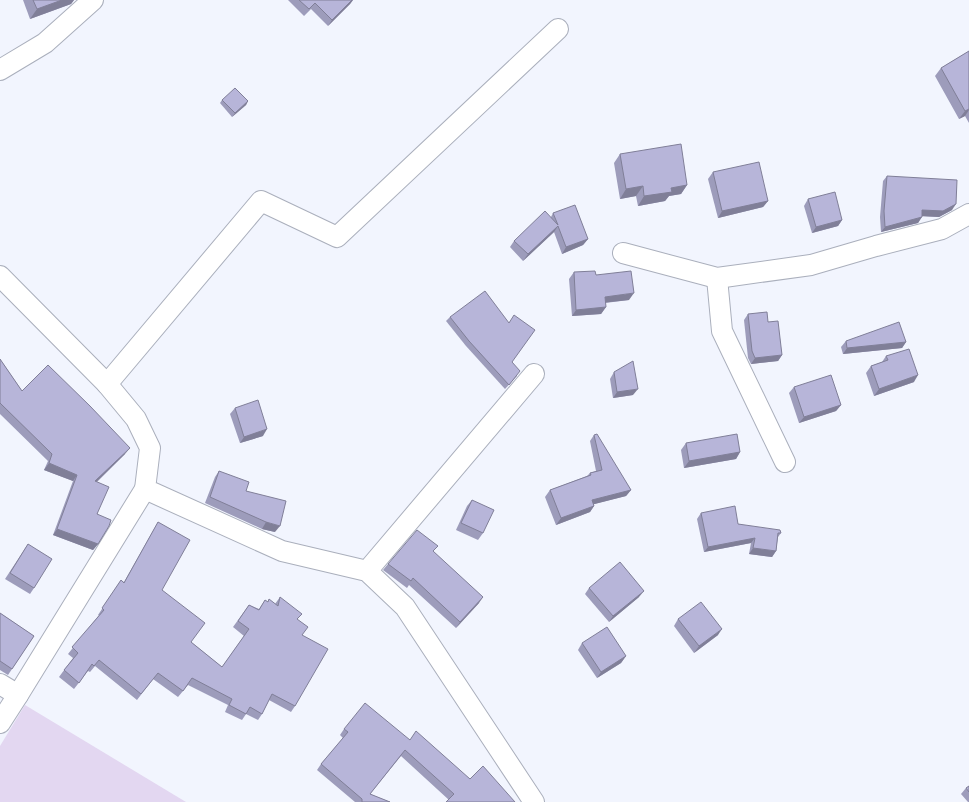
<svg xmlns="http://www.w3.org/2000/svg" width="969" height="802" font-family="'Open Sans',sans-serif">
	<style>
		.green { fill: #e3d7f1 }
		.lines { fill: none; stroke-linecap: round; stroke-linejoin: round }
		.street-casing { stroke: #aaafbc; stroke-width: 22 }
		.street { stroke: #fff; stroke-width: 20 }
		.wall { fill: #9d9cbb }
		.shaded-wall { fill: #807f98 }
		.building { fill: #b7b5d9; stroke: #807f98 }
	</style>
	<rect width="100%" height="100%" fill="#f2f5fe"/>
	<path class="green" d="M25 705 186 802H0V746Z"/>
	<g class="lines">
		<defs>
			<g id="street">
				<path d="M0 70 45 43 93 0"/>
				<path d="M623 253 717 278 811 265 876 246 942 229 969 214"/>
				<path d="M0 276 107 384 136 419 150 448 145 489 282 551 367 571 405 607 534 802"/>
				<path d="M717 278 722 331 785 462"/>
				<path d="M107 384 261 201 337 237 558 29"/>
				<path d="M367 571 534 374"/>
				<path d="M0 684 18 695"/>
				<path d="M0 723 18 695 145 489"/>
			</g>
		</defs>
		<use href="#street" class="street-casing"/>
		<use href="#street" class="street"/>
	</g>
	<g class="wall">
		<path d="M23 0H74L71 4 30 19Z"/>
		<path d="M288 0H353L350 4 328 26 311 9 304 16Z"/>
		<path d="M969 51V123L965 116 959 119 935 76 941 68Z"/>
		<path d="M222 100 248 101 246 105 232 117 220 103Z"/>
		<path d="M620 154 687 185 681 194 669 196 665 201 638 206 636 196 620 199 614 163Z"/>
		<path d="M713 172 768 201 763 207 718 218 708 179Z"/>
		<path d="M887 176 952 210 939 217 922 216 918 223 881 232 880 217 883 181Z"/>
		<path d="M808 199 842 220 838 226 812 233 804 206Z"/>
		<path d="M553 213 588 239 583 245 562 254 554 232 523 261 510 247 514 241 551 217Z"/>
		<path d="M574 272 596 275 629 300 605 303 606 307 601 314 572 316 569 279Z"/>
		<path d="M748 314 768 322 782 355 778 361 751 364 748 358 744 320Z"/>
		<path d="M450 317 512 362 517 376 505 389 466 346 446 321Z"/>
		<path d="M846 341 906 342 902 348 843 354 841 347Z"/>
		<path d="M886 356 914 382 874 396 866 373 871 366 882 362Z"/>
		<path d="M0 359 22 391 125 454 97 482 98 544 93 550 53 535 73 481 44 470 48 461 0 414Z"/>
		<path d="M614 372 633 395 613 398 610 379Z"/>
		<path d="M794 387 841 405 836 411 799 423 789 393Z"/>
		<path d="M235 408 263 436 240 443 230 414Z"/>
		<path d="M594 435 631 490 626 496 594 504V506L590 512 556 525 545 497 550 490 587 476 590 473 596 471 590 441Z"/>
		<path d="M686 443 740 452 736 459 684 468 681 450Z"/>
		<path d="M219 471 246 491 275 532 262 529 205 503 215 477Z"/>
		<path d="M472 500 483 533 478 540 456 530 467 506Z"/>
		<path d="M701 513 738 524 781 533 778 537 776 551 772 557 749 554 751 543 704 552 697 519Z"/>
		<path d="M158 522 162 590 191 642 222 667 244 636 233 627 249 605 259 609 265 600 268 602 275 604 280 597 298 620 302 635 295 706 291 712 269 700 262 714 258 720 246 714 242 720 225 712 228 705 188 685 178 697 153 679 137 700 95 666 90 672 88 671 74 689 59 677 73 658 68 654 99 615H98L121 580 124 582 154 529Z"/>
		<path d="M28 544 34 588 30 594 5 579Z"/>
		<path d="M434 552 479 603 456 628 409 585 407 588 383 570 388 564Z"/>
		<path d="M589 588 639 597 609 622 585 594Z"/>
		<path d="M0 613 34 636 8 675 0 670Z"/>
		<path d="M678 619 718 635 694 653 674 626Z"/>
		<path d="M582 643 626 656 621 663 597 678 578 650Z"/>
		<path d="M344 729 410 740 470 779 449 800 401 756 370 794 390 802H355L317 770 321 764 343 738 340 735Z"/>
		<path d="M969 786V802H968L961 794 966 788Z"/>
	</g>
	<g class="shaded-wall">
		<path d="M62 0H74L71 4 30 19 37 9Z"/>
		<path d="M352 0H353L350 4 328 26 332 20Z"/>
		<path d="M248 101 246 105 232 117 235 113Z"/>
		<path d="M969 109V110L965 116 959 119 965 111Z"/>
		<path d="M687 185 681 194 669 196 665 201 638 206 644 196 671 188Z"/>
		<path d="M643 186 636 196 620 199 626 189Z"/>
		<path d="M768 201 763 207 718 218 722 211Z"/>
		<path d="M956 204 952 210 939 217 918 216 922 210Z"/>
		<path d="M922 217 918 223 881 232 885 227Z"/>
		<path d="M842 220 838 226 812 233 816 227Z"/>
		<path d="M558 226 554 232 523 261 528 254Z"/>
		<path d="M588 239 583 245 562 254 566 247Z"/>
		<path d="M634 293 629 300 601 303 605 297Z"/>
		<path d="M606 307 601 314 572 316 576 310Z"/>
		<path d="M906 342 902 348 843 354 847 348Z"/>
		<path d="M782 355 778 361 751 364 755 358Z"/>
		<path d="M918 375 914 382 874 396 879 389Z"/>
		<path d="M638 389 633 395 613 398 617 392Z"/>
		<path d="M841 405 836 411 799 423 804 417Z"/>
		<path d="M267 429 263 436 240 443 244 437Z"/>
		<path d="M130 448 125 454 91 487 95 481Z"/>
		<path d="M740 452 736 459 684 468 689 461Z"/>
		<path d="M49 463 77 475 73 481 44 470Z"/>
		<path d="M631 490 626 496 587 506 592 500Z"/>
		<path d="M594 506 590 512 556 525 561 518Z"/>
		<path d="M266 522 280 526 275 532 262 529Z"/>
		<path d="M57 529 98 544 93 550 53 535Z"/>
		<path d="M755 538 751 543 704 552 708 547Z"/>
		<path d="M753 548 776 551 772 557 749 554Z"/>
		<path d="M644 591 639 597 609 622 613 616Z"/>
		<path d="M483 597 479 603 456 628 460 622Z"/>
		<path d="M722 629 718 635 694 653 699 646Z"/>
		<path d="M626 656 621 663 597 678 601 672Z"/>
	</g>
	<g class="building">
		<path d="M33 0H62L37 9Z"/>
		<path d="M299 0H352L332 20 315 3 309 9Z"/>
		<path d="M969 51V109L965 111 941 68Z"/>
		<path d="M235 88 248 101 235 113 222 100Z"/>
		<path d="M681 144 687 185 671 188 672 192 644 196 643 186 626 189 620 154Z"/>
		<path d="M759 162 768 201 722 211 713 172Z"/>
		<path d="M887 176 957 180 956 204 943 211 922 210V217L885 227 884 211Z"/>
		<path d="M835 192 842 220 816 227 808 199Z"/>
		<path d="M575 205 588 239 566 247 558 226 528 254 514 241 545 211 558 225 553 213Z"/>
		<path d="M595 271 596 275 631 271 634 293 605 297 606 307 576 310 574 272Z"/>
		<path d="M485 291 509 323 514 315 535 330 512 362 520 371 509 385 469 341 450 317Z"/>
		<path d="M767 312 768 322 778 321 782 355 755 358 752 351 748 314Z"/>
		<path d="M899 322 906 342 847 348 846 341Z"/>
		<path d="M909 349 918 375 879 389 871 366 888 360 886 356Z"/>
		<path d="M0 359 22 391 48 365 90 406 130 448 95 481 109 487 97 514 111 520 109 526 98 544 57 529 77 475 49 463 52 454 0 403Z"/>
		<path d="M633 361 638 389 617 392 614 372Z"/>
		<path d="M831 375 841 405 804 417 794 387Z"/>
		<path d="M258 400 267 429 244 437 235 408Z"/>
		<path d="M597 434 631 490 592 500 594 506 561 518 550 490 591 475 590 473 602 470 594 435Z"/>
		<path d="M737 434 740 452 689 461 686 443Z"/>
		<path d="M219 471 249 482 246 491 286 501 280 526 266 522 210 497Z"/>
		<path d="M472 500 494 510 483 533 461 523Z"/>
		<path d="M735 506 738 524 780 530 781 533H778L776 551 753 548 755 538 708 547 701 513Z"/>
		<path d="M158 522 190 540 162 590 205 623 191 642 222 667 249 629 238 621 249 605 259 610 265 600 268 602 269 599 278 606 280 597 302 614 297 619 308 627 302 635 328 649 295 706 272 694 262 714 250 707 246 714 229 705 232 699 192 678 183 691 158 673 141 694 99 660 94 666 92 664 79 683 64 670 78 653 72 647 104 610 102 608 121 580 124 583Z"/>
		<path d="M417 530 438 546 433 551 483 597 460 622 413 578 411 581 388 564Z"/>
		<path d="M28 544 52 559 34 588 10 573Z"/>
		<path d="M620 562 644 591 613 616 589 588Z"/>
		<path d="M701 602 722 629 699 646 678 619Z"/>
		<path d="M0 613 34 636 12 669 0 661Z"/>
		<path d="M607 627 626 656 601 672 582 643Z"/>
		<path d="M365 703 410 740 416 731 470 779 483 766 515 802H446L454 794 405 750 370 794 390 802H362V799L321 764 348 732 344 729Z"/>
		<path d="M969 786V792L966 788Z"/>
	</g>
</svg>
